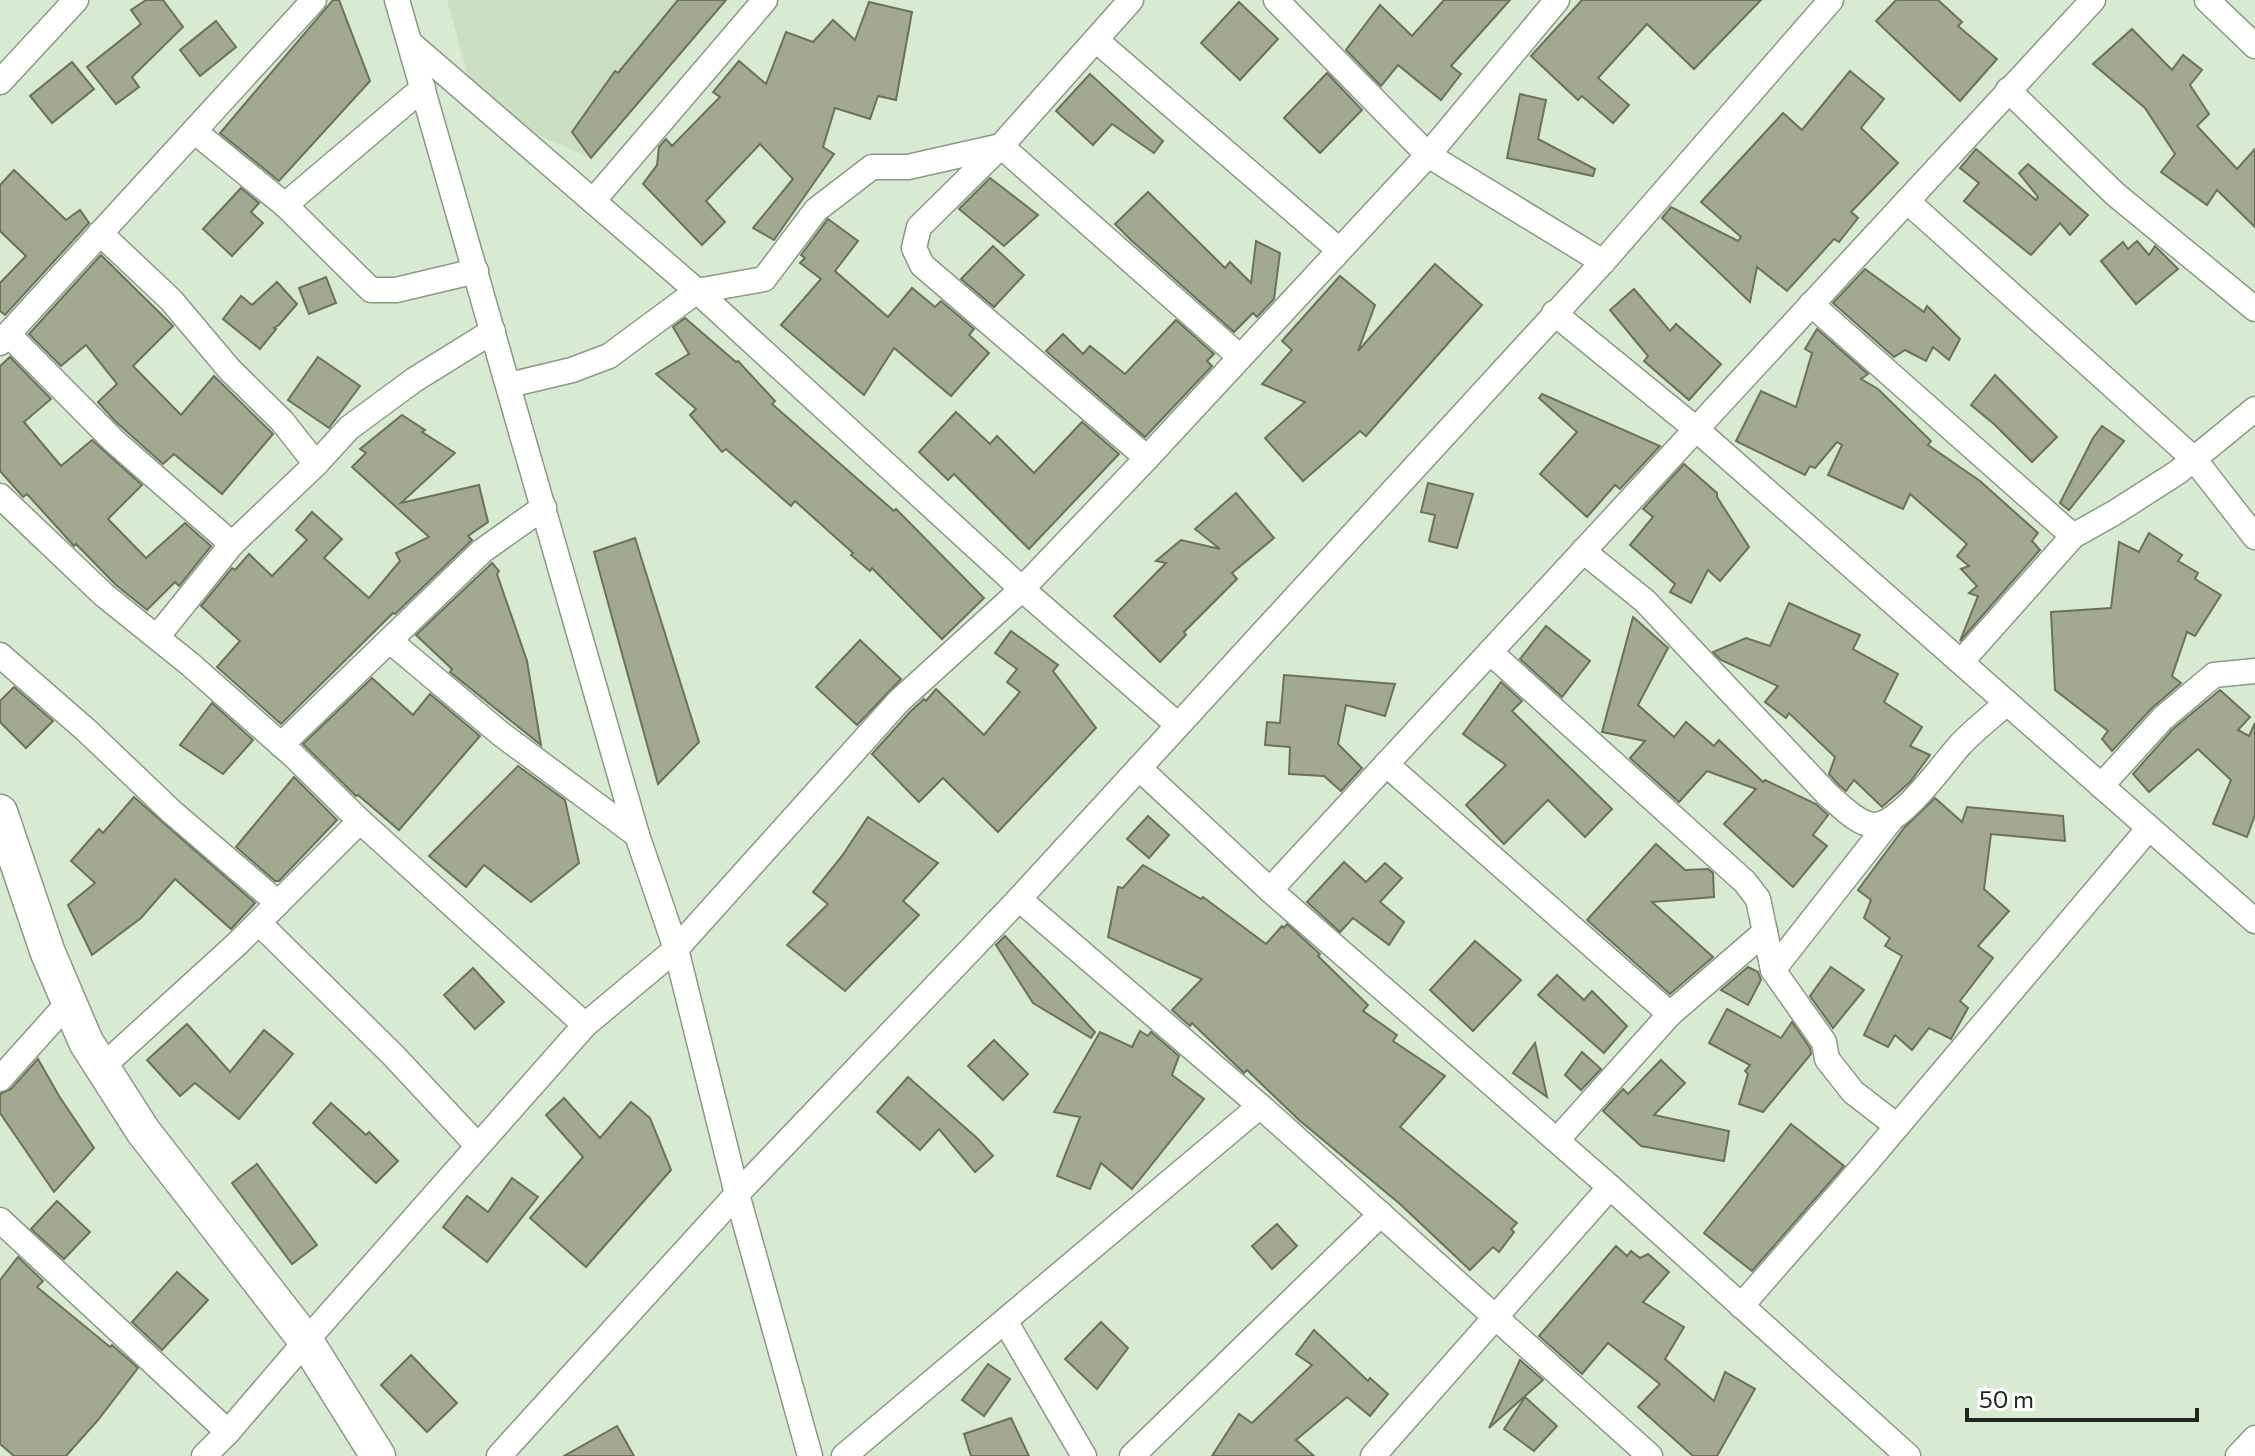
<svg xmlns="http://www.w3.org/2000/svg" width="2255" height="1456" font-family="Commissioner,sans-serif">
	<style>
		.built { fill: #cbdfc3 }
		.building { fill: #a3a990; stroke: #6b715a; stroke-width: 2 }
		.lines { fill: none; stroke-linecap: round; stroke-linejoin: round }
		.street-casing { stroke: #8a9a84; stroke-width: 27 }
		.secondary-casing { stroke: #8a9a84; stroke-width: 37 }
		.street { stroke: #fff; stroke-width: 24 }
		.secondary { stroke: #fff; stroke-width: 34 }
	</style>
	<rect width="100%" height="100%" fill="#d9ead3"/>
	<path class="built" d="M447 0H727L591 158 477 108Z"/>
	<g class="building">
		<path d="M146 0H163L183 27 132 77 139 87 116 104 87 67 141 24 131 10Z"/>
		<path d="M333 0H339L370 81 279 181 220 133Z"/>
		<path d="M678 0H726L591 158 572 132 615 71 618 73Z"/>
		<path d="M1444 0H1510L1451 66 1461 74 1441 100 1398 65 1381 86 1346 50 1380 5 1412 36Z"/>
		<path d="M1582 0H1761L1694 69 1647 24 1598 78 1629 105 1613 123 1582 96 1578 100 1531 56Z"/>
		<path d="M1896 0H1938L1962 22 1958 26 1997 59 1960 101 1876 21Z"/>
		<path d="M869 2 912 12 896 100 878 96 870 119 835 108 823 147 834 154 774 240 753 228 793 179 760 144 706 201 725 222 702 245 643 184 657 165 659 147 666 139 672 146 720 97 713 92 739 61 766 84 786 32 813 42 833 20 855 40Z"/>
		<path d="M1239 2 1278 39 1240 80 1201 43Z"/>
		<path d="M216 21 236 47 200 76 180 50Z"/>
		<path d="M2132 29 2172 70 2183 55 2202 70 2190 85 2209 114 2197 126 2237 169 2255 149V227L2217 190 2207 205 2161 172 2175 154 2145 108 2093 64Z"/>
		<path d="M72 62 94 89 52 123 30 96Z"/>
		<path d="M1850 71 1884 99 1861 128 1898 163 1851 212 1858 218 1839 242 1834 239 1787 291 1757 267 1750 302 1662 218 1671 207 1738 241 1741 237 1701 202 1783 113 1802 130Z"/>
		<path d="M1327 73 1362 110 1320 153 1284 118Z"/>
		<path d="M1090 74 1163 141 1154 153 1112 124 1093 145 1056 111Z"/>
		<path d="M1520 94 1546 100 1538 139 1595 169 1593 176 1507 158Z"/>
		<path d="M1976 149 2036 200 2038 197 2019 173 2028 164 2088 215 2070 235 2060 223 2031 255 1964 201 1979 183 1960 168Z"/>
		<path d="M14 170 66 220 80 210 89 223 5 315 0 311V283L26 256 0 231V185Z"/>
		<path d="M990 178 1038 215 1004 246 959 209Z"/>
		<path d="M241 188 259 203 251 212 263 223 232 256 203 229Z"/>
		<path d="M1148 192 1225 268 1230 262 1251 283 1256 241 1280 253 1274 299 1257 317 1253 313 1234 332 1132 241 1115 224Z"/>
		<path d="M828 219 858 241 835 271 888 317 912 288 935 307 941 301 974 329 969 335 989 353 951 396 894 348 864 395 781 325 821 279 800 263 805 258 801 255Z"/>
		<path d="M2137 241 2149 255 2155 246 2178 269 2136 304 2101 261 2123 242 2128 249Z"/>
		<path d="M993 246 1024 275 994 307 961 279Z"/>
		<path d="M101 255 173 326 133 366 181 415 214 376 273 434 222 494 174 454 163 464 115 421 98 402 117 384 86 345 61 366 29 334Z"/>
		<path d="M1435 264 1482 305 1366 436 1360 431 1303 481 1265 438 1305 402 1262 384 1292 350 1282 341 1340 276 1375 305 1358 351Z"/>
		<path d="M1865 269 1924 312 1927 306 1960 339 1949 360 1933 347 1926 361 1905 350 1894 357 1833 303Z"/>
		<path d="M326 277 336 303 309 314 299 288Z"/>
		<path d="M277 282 297 304 279 325 274 328 276 329 260 349 223 319 241 296 252 305Z"/>
		<path d="M1634 289 1670 331 1676 324 1721 364 1689 400 1644 361 1648 356 1610 310Z"/>
		<path d="M685 318 736 362 738 361 775 401 772 404 894 511 896 509 984 598 942 639 872 568 870 571 851 555 853 553 795 501 791 506 726 449 722 452 690 415 696 409 656 374 689 354 673 327Z"/>
		<path d="M1176 320 1214 354 1207 361 1212 366 1145 437 1046 351 1063 334 1083 354 1090 346 1125 374Z"/>
		<path d="M1817 329 1868 374 1861 379 1878 389 1931 441 1928 445 1980 481 2038 533 2032 541 2040 550 1960 641 1978 596 1969 593 1977 586 1961 569 1969 566 1957 556 1967 544 1910 494 1903 509 1828 475 1842 445 1837 442 1815 468 1810 466 1805 475 1736 441 1761 391 1796 407 1812 353 1805 349Z"/>
		<path d="M10 357 51 399 24 422 61 466 92 440 142 485 108 519 146 558 185 523 211 546 179 586 175 582 147 610 116 585 76 544 74 546 27 494 23 497 0 471V366Z"/>
		<path d="M318 357 360 386 329 428 288 400Z"/>
		<path d="M1995 375 2057 437 2032 462 1994 424 1971 405Z"/>
		<path d="M1542 394 1660 446 1620 489 1615 485 1587 517 1540 474 1577 432 1539 398Z"/>
		<path d="M956 412 990 444 997 436 1034 473 1082 422 1119 454 1029 549 954 474 948 480 919 452Z"/>
		<path d="M402 415 425 430 422 432 455 453 401 503 479 485 488 522 468 536 472 540 395 614 393 613 281 724 217 667 240 641 201 606 232 568 235 570 249 554 272 576 307 540 296 530 312 512 342 539 324 558 369 598 400 561 396 553 429 537 352 467 366 453 360 449Z"/>
		<path d="M2102 426 2124 441 2069 510 2060 503 2093 438Z"/>
		<path d="M1684 464 1717 493V497L1749 547 1720 581 1708 570 1691 603 1670 592 1675 584 1630 545 1653 517 1643 509Z"/>
		<path d="M1428 483 1473 494 1457 548 1429 541 1435 515 1421 512Z"/>
		<path d="M1236 493 1274 538 1232 573 1237 579 1184 632 1186 635 1160 662 1114 616 1166 563 1156 561 1181 540 1220 549 1195 529Z"/>
		<path d="M2149 533 2182 555 2178 561 2198 573 2195 579 2221 595 2195 636 2187 632 2172 676 2181 683 2152 708 2112 751 2102 739 2108 731 2055 690 2051 612 2111 608 2119 542 2139 552Z"/>
		<path d="M635 538 699 742 658 784 594 552Z"/>
		<path d="M492 563 499 571 497 574 527 661 541 745 450 672 452 669 416 635Z"/>
		<path d="M1789 603 1860 635 1853 649 1898 674 1884 702 1922 727 1910 746 1930 755 1910 782 1882 807 1854 780 1846 791 1838 784 1829 774 1835 757 1789 713 1786 718 1765 702 1778 686 1721 660 1713 652 1746 638 1770 646Z"/>
		<path d="M1633 617 1668 648 1638 705 1674 737 1686 722 1714 746 1719 740 1763 782 1765 780 1816 804 1828 815 1813 835 1827 846 1793 887 1724 824 1756 789 1707 771 1679 802 1630 758 1645 741 1602 732Z"/>
		<path d="M1546 626 1590 661 1562 697 1520 659Z"/>
		<path d="M1011 631 1058 665 1053 671 1096 728 998 832 943 778 919 802 872 754 910 712 924 699 926 701 936 689 984 735 1020 692 1007 682 1017 669 995 653Z"/>
		<path d="M860 640 901 679 857 725 816 687Z"/>
		<path d="M1284 675 1395 684 1385 716 1346 705 1338 744 1362 768 1341 791 1324 776 1289 774 1290 747 1265 745 1267 722 1280 723Z"/>
		<path d="M372 678 413 715 430 694 480 736 399 830 358 795 356 796 303 744Z"/>
		<path d="M1501 682 1522 701 1512 711 1612 809 1585 837 1548 800 1504 844 1466 805 1506 765 1463 734Z"/>
		<path d="M14 687 53 721 26 748 0 722V701Z"/>
		<path d="M2220 690 2250 717 2238 730 2249 736 2255 723V815L2247 837 2213 824 2231 780 2198 749 2149 792 2133 774 2173 729Z"/>
		<path d="M212 703 253 740 223 774 180 745Z"/>
		<path d="M518 766 565 800 579 863 531 902 484 865 466 887 429 856Z"/>
		<path d="M294 777 337 820 279 881H275L236 847Z"/>
		<path d="M134 797 255 903 231 929 175 879 141 918 92 955 68 905 95 883 71 861 99 829 103 833Z"/>
		<path d="M1935 798 1962 822 1967 807 2063 816 2065 841 1991 834 1984 889 2009 911 1978 946 1993 958 1960 1001 1968 1008 1951 1039 1929 1028 1912 1050 1895 1035 1888 1047 1864 1035 1902 956 1885 946 1890 938 1864 918 1871 900 1858 890 1904 828Z"/>
		<path d="M1148 816 1169 835 1149 858 1127 839Z"/>
		<path d="M868 817 938 863 903 901 919 915 845 991 787 945 828 904 813 892 842 856Z"/>
		<path d="M1656 844 1685 870 1708 869 1713 873 1714 897 1652 902 1713 957 1670 994 1587 920Z"/>
		<path d="M1344 862 1366 882 1385 863 1402 878 1380 902 1404 922 1389 945 1353 918 1340 932 1307 902Z"/>
		<path d="M1143 865 1201 899 1203 897 1266 944 1282 926 1284 928 1287 924 1320 954 1318 956 1368 1005 1363 1011 1397 1035 1393 1041 1445 1076 1400 1127 1517 1223 1511 1229 1514 1232 1499 1252 1493 1247 1470 1270 1400 1204 1299 1120 1247 1070 1244 1073 1192 1023 1190 1026 1172 1010 1202 979 1108 937 1118 887 1123 888Z"/>
		<path d="M1005 936 1095 1032 1091 1038 1033 1003 996 945Z"/>
		<path d="M1475 941 1521 980 1473 1031 1430 990Z"/>
		<path d="M1748 967 1758 972 1761 980 1748 1005 1721 990Z"/>
		<path d="M1831 967 1864 990 1833 1028 1810 996Z"/>
		<path d="M473 968 504 1002 475 1029 444 995Z"/>
		<path d="M1557 975 1584 1000 1592 991 1627 1026 1604 1053 1538 995Z"/>
		<path d="M1727 1009 1781 1038 1792 1022 1810 1048 1811 1054 1763 1112 1739 1104 1748 1074 1745 1071 1750 1065 1709 1043Z"/>
		<path d="M187 1024 230 1072 264 1030 293 1054 239 1119 195 1083 180 1096 147 1060Z"/>
		<path d="M1140 1031 1148 1036 1151 1032 1179 1056 1172 1075 1204 1099 1132 1189 1101 1163 1090 1189 1057 1176 1080 1117 1054 1112 1100 1032 1132 1047Z"/>
		<path d="M994 1040 1028 1074 1003 1100 968 1066Z"/>
		<path d="M1535 1043 1547 1097 1513 1073Z"/>
		<path d="M1582 1052 1601 1069 1581 1090 1565 1075Z"/>
		<path d="M38 1059 59 1096 94 1148 54 1192 0 1113V1094L11 1089Z"/>
		<path d="M1661 1060 1685 1083 1654 1115 1729 1131 1724 1161 1641 1146 1603 1111 1623 1089 1628 1094Z"/>
		<path d="M908 1077 978 1139 993 1156 975 1172 939 1129 920 1150 877 1112Z"/>
		<path d="M564 1098 600 1138 631 1102 650 1118 671 1170 586 1267 530 1218 583 1157 546 1115Z"/>
		<path d="M331 1103 366 1135 369 1132 398 1161 376 1183 313 1123Z"/>
		<path d="M1791 1124 1844 1166 1752 1271 1704 1233Z"/>
		<path d="M257 1164 317 1245 292 1264 232 1183Z"/>
		<path d="M512 1178 538 1197 487 1262 443 1227 467 1196 488 1212Z"/>
		<path d="M57 1201 90 1232 64 1259 31 1229Z"/>
		<path d="M1277 1224 1297 1246 1272 1269 1252 1246Z"/>
		<path d="M1616 1246 1627 1256 1631 1251 1640 1258 1648 1254 1669 1272 1643 1302 1684 1327 1665 1359 1714 1401 1725 1372 1755 1389 1717 1456H1693L1638 1407 1660 1384 1608 1343 1582 1374 1539 1336Z"/>
		<path d="M18 1257 43 1281 37 1287 110 1347 112 1345 138 1368 98 1420 66 1456H14L0 1444V1280Z"/>
		<path d="M177 1272 208 1300 162 1350 132 1322Z"/>
		<path d="M1101 1322 1128 1348 1097 1389 1065 1359Z"/>
		<path d="M1314 1330 1368 1381 1370 1378 1388 1394 1370 1416 1347 1397 1296 1440 1314 1456H1212L1239 1414 1252 1423 1312 1365 1296 1354Z"/>
		<path d="M411 1355 457 1403 427 1432 381 1385Z"/>
		<path d="M1520 1360 1543 1380 1489 1428Z"/>
		<path d="M988 1364 1010 1379 984 1416 962 1400Z"/>
		<path d="M1525 1397 1557 1426 1534 1451 1504 1429Z"/>
		<path d="M1011 1418 1029 1456H971L964 1434Z"/>
		<path d="M617 1426 634 1456H564Z"/>
	</g>
	<g class="lines">
		<defs>
			<g id="street">
				<path d="M397 0 637 835 676 949 737 1194 810 1456"/>
				<path d="M1131 0 1001 146 919 227 914 248 922 265 1147 458"/>
				<path d="M1276 0 1428 155 1603 262"/>
				<path d="M2207 0 2255 46"/>
				<path d="M1096 40 1339 250"/>
				<path d="M410 43 697 291 1022 589 1178 725"/>
				<path d="M0 82 76 0"/>
				<path d="M2008 90 2115 194 2255 309"/>
				<path d="M194 131 285 205 371 290H396L476 271"/>
				<path d="M593 201 765 0"/>
				<path d="M1907 201 2194 459 2255 537"/>
				<path d="M285 205 423 88"/>
				<path d="M100 233 171 300 230 370 282 421 316 464"/>
				<path d="M1811 304 2073 536"/>
				<path d="M1554 313 1696 429 2255 921"/>
				<path d="M8 334 114 441 232 544 157 637"/>
				<path d="M0 343 314 0"/>
				<path d="M509 385 572 370 609 356 697 291 764 279 816 210 872 167H908L1001 146 1240 357"/>
				<path d="M0 496 104 595 191 665 294 756 360 821 585 1025"/>
				<path d="M232 544 316 464 349 428 414 380 493 331"/>
				<path d="M1583 551 1645 601 1828 795C1840 805 1858 825 1875 825 1901 824 1943 764 1960 745 1974 730 1992 716 2007 703"/>
				<path d="M390 641 501 734 637 835"/>
				<path d="M1490 652 1745 882 1758 899 1765 932 1670 1014 1557 1140"/>
				<path d="M0 655 86 730 172 812 278 903"/>
				<path d="M1961 662 2073 536 2114 513 2178 472 2255 409"/>
				<path d="M281 745 482 551 544 507"/>
				<path d="M1386 764 1670 1014"/>
				<path d="M1139 768 1270 890 1610 1187 1908 1456"/>
				<path d="M2101 786 2163 718 2214 675 2255 671"/>
				<path d="M1270 890 2093 0"/>
				<path d="M1019 899 1260 1106 1650 1456"/>
				<path d="M259 923 393 1055 478 1146"/>
				<path d="M1765 932 1773 970 1824 1042 1827 1059 1853 1092 1897 1126"/>
				<path d="M1773 970 1890 821"/>
				<path d="M102 1067 238 943 360 821"/>
				<path d="M0 1079 69 1002"/>
				<path d="M0 1220 228 1432"/>
				<path d="M1741 1306 1867 1162 2149 828"/>
				<path d="M1005 1321 1084 1456"/>
				<path d="M204 1456 228 1432 306 1341 585 1025 676 949 899 701 1022 589 1147 458 1428 155 1557 0"/>
				<path d="M499 1456 737 1194 1019 899 1603 262 1831 0"/>
				<path d="M844 1456 1260 1106"/>
				<path d="M1132 1456 1381 1214"/>
				<path d="M1373 1456 1610 1187"/>
				<path d="M2238 1456 2255 1438"/>
			</g>
			<path id="secondary" d="M0 812 48 953 86 1042 143 1131 306 1341 378 1456"/>
		</defs>
		<use href="#street" class="street-casing"/>
		<use href="#secondary" class="secondary-casing"/>
		<use href="#street" class="street"/>
		<use href="#secondary" class="secondary"/>
	</g>
	<path d="M1967 1408v12h230v-12" fill="none" stroke="#21271f" stroke-width="4"/>
	<text x="1979" y="1408" font-size="24" fill="#21271f" stroke="#ffffff" stroke-width="6" paint-order="stroke">50 m</text>
</svg>
